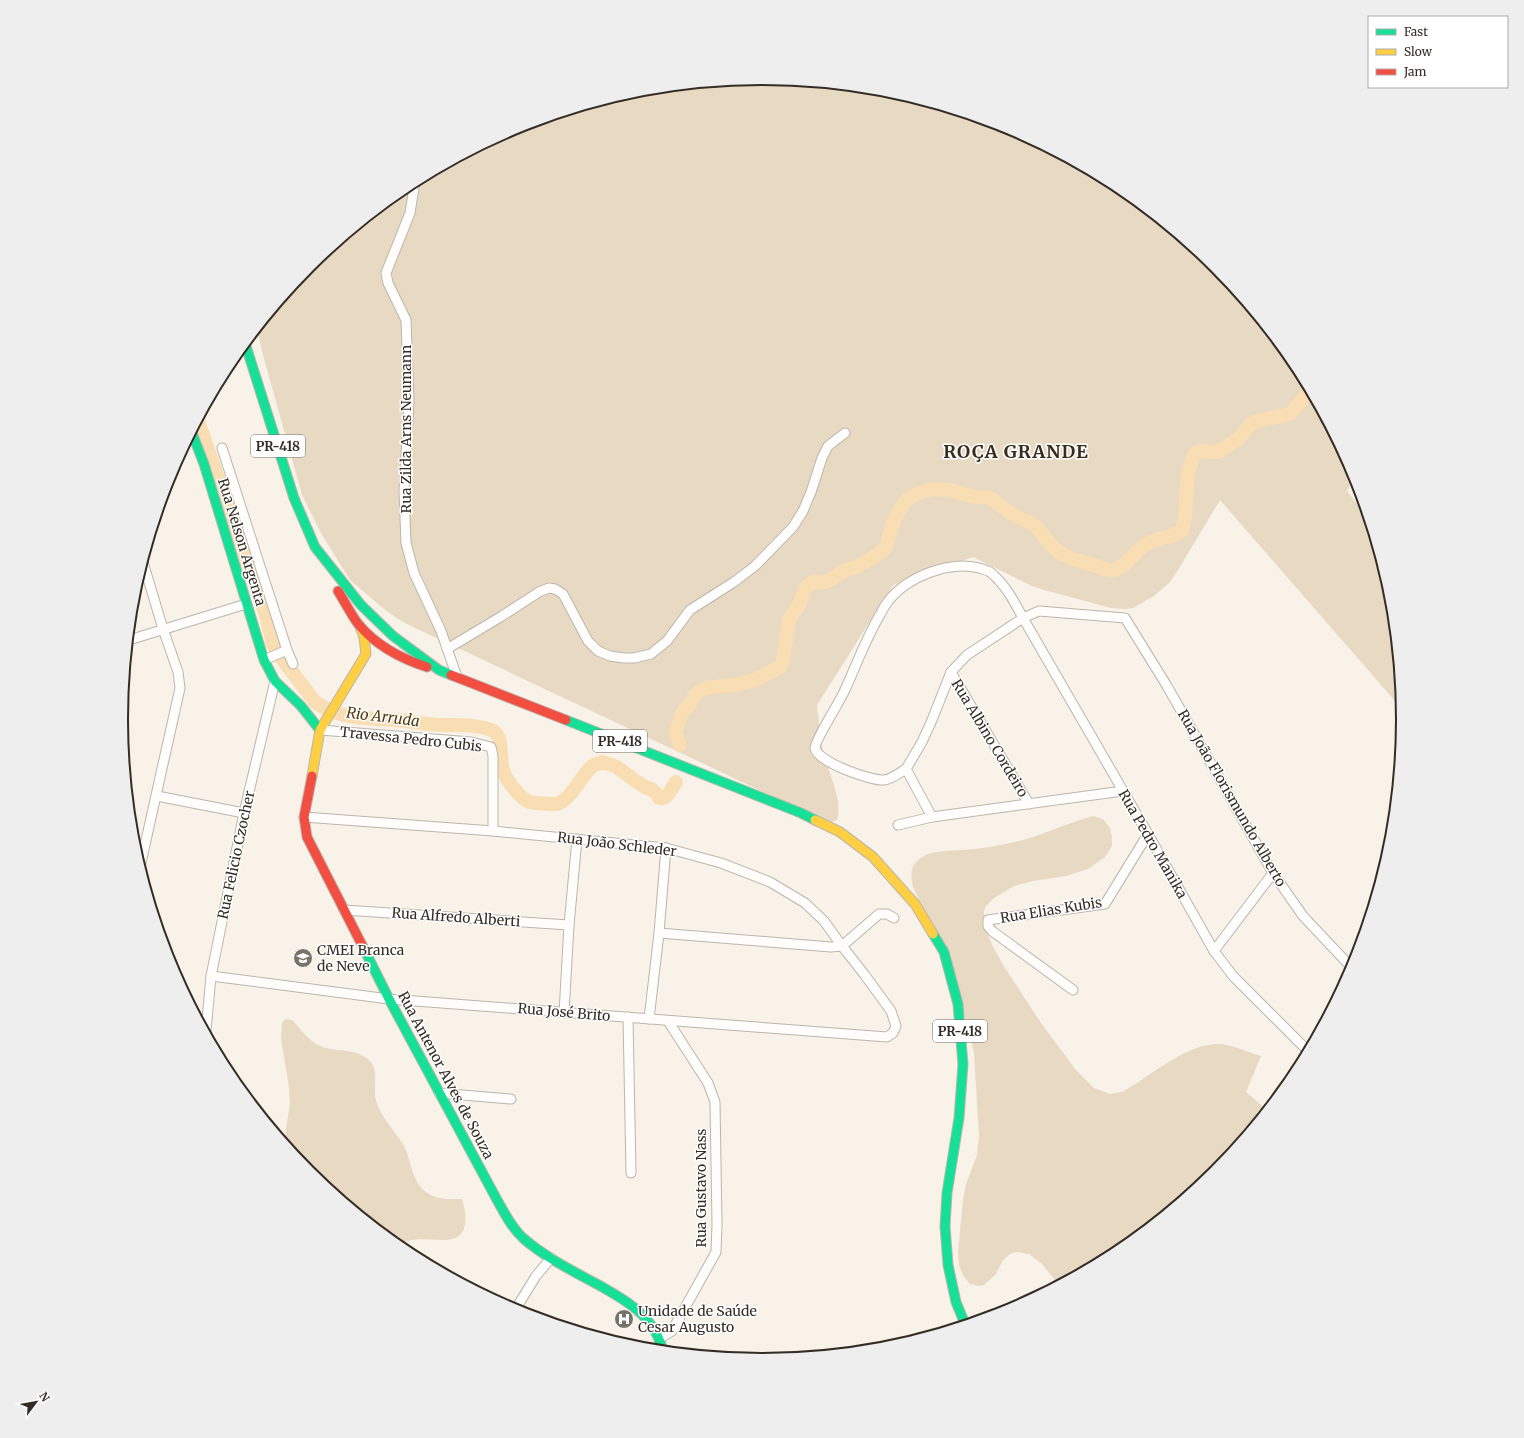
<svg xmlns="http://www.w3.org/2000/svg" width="1524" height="1438" font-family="Merriweather,serif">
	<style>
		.green { fill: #e8d9c3 }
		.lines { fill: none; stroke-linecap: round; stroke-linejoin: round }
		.river { stroke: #f9deb4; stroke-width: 14 }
		.street-casing { stroke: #bbb6ad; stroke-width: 11 }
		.fast-casing { stroke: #bbb6ad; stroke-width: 11 }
		.slow-casing { stroke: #bbb6ad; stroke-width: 11 }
		.jam-casing { stroke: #bbb6ad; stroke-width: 11 }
		.street { stroke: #fefdfc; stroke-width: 9 }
		.fast { stroke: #16e098; stroke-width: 9 }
		.slow { stroke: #ffcf43; stroke-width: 9 }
		.jam { stroke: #f24e42; stroke-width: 9 }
		.labels { text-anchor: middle; stroke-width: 3; stroke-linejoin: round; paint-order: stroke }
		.shield { fill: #fff; stroke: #706c66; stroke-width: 1 }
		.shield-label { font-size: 13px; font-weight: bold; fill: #332d25 }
		.street-label { font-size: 14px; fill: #332d25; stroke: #fff }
		.poi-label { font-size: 14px; fill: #332d25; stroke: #fff; text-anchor: start }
		.water-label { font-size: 15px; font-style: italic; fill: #523a0e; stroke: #fff }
		.district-label { font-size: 18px; font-weight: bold; letter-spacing: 1px; fill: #382d1c; stroke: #fff }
		.rim { fill: none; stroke: #332d25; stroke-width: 2 }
	</style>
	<rect width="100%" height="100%" fill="#f8f2e8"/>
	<g class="green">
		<path d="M762 78 887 90 1008 127 1118 186 1215 266 1295 363 1354 474 1355 477 1347 491 1367 516 1391 594 1402 709 1220 500 1178 570 1169 583 1154 596 1133 608 1124 609 1111 608 1044 590 1032 586 973 557 893 585 817 705C819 721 820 738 824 754 829 774 843 801 837 820L832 822 821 819 411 626 398 619 384 609 350 580 321 533 302 495 263 355 257 329 309 266 406 186 517 127 637 90Z"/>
		<path d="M1094 816 1103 819 1110 828 1112 837V846L1105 857 1088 869 1066 876 1033 881 1014 886 994 898 986 906 984 911V924L993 947 1005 968 1039 1020 1075 1069 1094 1088 1110 1094 1122 1092C1150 1077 1193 1037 1226 1045 1238 1047 1249 1053 1261 1056L1246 1092 1267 1110 1215 1172 1118 1252 1058 1284 1042 1264 1029 1254 1018 1252 1011 1253 1003 1260 996 1274 984 1285 979 1286 970 1284 963 1275 959 1265 958 1252 963 1200 966 1184 977 1155 979 1136 974 1052 957 985 913 887C910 872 910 864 924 856 934 850 952 851 963 850 987 848 1010 844 1033 837 1054 830 1073 821 1094 816Z"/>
		<path d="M285 1019 292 1020C300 1028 308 1040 318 1045 335 1053 356 1047 370 1061 379 1070 373 1088 376 1100 380 1116 394 1130 403 1144 412 1160 411 1184 429 1194 438 1200 452 1199 462 1199 468 1219 469 1241 442 1240 435 1240 427 1239 420 1239 411 1239 404 1243 395 1243L309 1172 284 1142 290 1103 289 1087 281 1039 282 1023Z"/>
	</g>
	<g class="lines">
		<g class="river">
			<path d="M198 421 266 615 273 644 280 656 315 702C341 721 376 718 406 721 418 722 430 725 442 725 458 725 478 724 493 731 504 736 499 760 503 770 505 779 519 796 527 801 533 804 544 803 551 804 570 807 580 774 594 765 597 764 600 763 603 762L617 767 634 780 645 787 651 789 658 795 659 798C667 800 672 788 676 782"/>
			<path d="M680 745 675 733 682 713 691 703 694 696 699 692 706 688 740 684 757 679 781 666 783 661 789 619 799 605 805 589 812 582C828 584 829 580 842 572 845 570 850 569 853 568 861 565 878 555 884 549 888 545 889 535 891 529 901 499 916 486 949 490 958 492 966 495 975 497 980 498 986 496 990 498 998 503 1004 509 1012 514 1018 518 1025 520 1031 523 1042 531 1047 543 1058 551 1070 561 1083 561 1097 566 1104 569 1110 572 1117 569 1128 565 1135 550 1147 544 1159 536 1170 540 1182 530L1185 518 1188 473 1194 455 1199 451 1218 452 1239 438 1251 424 1257 421 1290 414 1310 391"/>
		</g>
		<defs>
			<g id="street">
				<path d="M415 181 410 213 386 273 388 283 406 320 409 401 404 491 406 543 414 573 441 631 457 677"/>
				<path d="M222 448 287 650"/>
				<path d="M129 640 246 604"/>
				<path d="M447 649 502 616 539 592 549 588 555 589 563 594 588 641 598 651 610 656 624 658H634L651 654 667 641 690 610 734 582 755 566 793 527 803 511 811 492 822 458 828 446 845 433"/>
				<path d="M264 660 287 650 293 664"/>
				<path d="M951 672 1029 804"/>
				<path d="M320 730 471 742 491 747 493 756V831"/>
				<path d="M906 769 922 742 932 720 951 672 967 655 1023 618 1148 834 1214 951 1233 976 1308 1051"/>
				<path d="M157 796 244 813"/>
				<path d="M932 817 906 769C899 773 892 779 884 780 871 781 817 762 815 748 815 740 839 703 844 692 856 666 866 638 881 613 883 609 886 604 889 600 908 577 949 560 979 568 982 569 987 570 990 572 1005 584 1014 601 1023 618L1039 611 1125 618 1167 686 1273 873 1303 916 1352 968"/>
				<path d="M898 825 932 817 1123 791"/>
				<path d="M140 867 180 688 178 672 163 629 143 562"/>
				<path d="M344 910 569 925"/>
				<path d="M659 933 831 947 842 946 879 914H887L894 918"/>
				<path d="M1214 951 1273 873"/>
				<path d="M211 976 389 999 887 1037 893 1033 896 1026 891 1011 864 974 842 946 824 921 805 903 770 882 721 863 666 848 493 831 304 817"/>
				<path d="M1073 990 992 931 988 926V920L1105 904 1148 834"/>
				<path d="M564 1013 569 925 577 839"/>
				<path d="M628 1017 631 1173"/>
				<path d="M649 1019 659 933 666 848"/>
				<path d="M206 1031 211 976 244 813 275 681"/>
				<path d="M439 1093 511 1099"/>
				<path d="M515 1310 536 1276 551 1258"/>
				<path d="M660 1338 672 1331 716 1252 717 1225 715 1102 708 1083 668 1021"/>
			</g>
			<g id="fast">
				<path d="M245 343 294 498 315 547 361 605 393 636 439 670 451 675"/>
				<path d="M192 433 204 464 264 660 275 681 301 706 320 730"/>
				<path d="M566 720 801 813 815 820"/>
				<path d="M933 934 944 952 958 1004 963 1064 959 1118 947 1193 945 1226 948 1265 956 1302 965 1324"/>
				<path d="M362 945 389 999 496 1198C504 1212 511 1227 523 1238 547 1259 577 1273 604 1288 621 1298 639 1308 651 1325 657 1333 660 1341 663 1350"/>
			</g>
			<g id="slow">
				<path d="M312 776 320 730 366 654 364 637 360 626"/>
				<path d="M815 820 840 832 873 857 915 904 933 934"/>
			</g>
			<g id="jam">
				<path d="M338 591C345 602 351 615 359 625 377 646 402 659 427 667"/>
				<path d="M451 675 566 720"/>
				<path d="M312 776 304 817 307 837 362 945"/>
			</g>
		</defs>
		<use href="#street" class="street-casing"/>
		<use href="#fast" class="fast-casing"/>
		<use href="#slow" class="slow-casing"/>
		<use href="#jam" class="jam-casing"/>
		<use href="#street" class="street"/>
		<use href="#fast" class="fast"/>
		<use href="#slow" class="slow"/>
		<use href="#jam" class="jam"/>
	</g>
	<defs>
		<symbol id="school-disc" viewBox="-11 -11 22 22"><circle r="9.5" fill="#787269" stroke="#fff"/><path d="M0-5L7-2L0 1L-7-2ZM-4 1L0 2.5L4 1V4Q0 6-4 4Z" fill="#fff"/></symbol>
		<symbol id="hospital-disc" viewBox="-11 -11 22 22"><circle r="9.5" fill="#787269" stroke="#fff"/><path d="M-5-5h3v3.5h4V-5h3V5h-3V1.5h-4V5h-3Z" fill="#fff"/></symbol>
	</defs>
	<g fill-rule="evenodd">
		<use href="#school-disc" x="292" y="947" width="22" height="22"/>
		<use href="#hospital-disc" x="613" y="1308" width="22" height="22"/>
	</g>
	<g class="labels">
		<g class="shield">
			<rect x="251" y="435" width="54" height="22" rx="3"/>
			<rect x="593" y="730" width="54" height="22" rx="3"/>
			<rect x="933" y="1020" width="54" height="22" rx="3"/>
		</g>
		<g class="shield-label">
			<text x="278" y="451">PR-418</text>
			<text x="620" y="746">PR-418</text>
			<text x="960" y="1036">PR-418</text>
		</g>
		<g class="street-label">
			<text transform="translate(406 429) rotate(-90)" y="5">Rua Zilda Arns Neumann</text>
			<text transform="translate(242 542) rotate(73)" y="5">Rua Nelson Argenta</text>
			<text transform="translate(990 738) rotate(59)" y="5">Rua Albino Cordeiro</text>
			<text transform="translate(411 739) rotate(6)" y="5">Travessa Pedro Cubis</text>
			<text transform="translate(1232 798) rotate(60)" y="5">Rua João Florismundo Alberto</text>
			<text transform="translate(617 844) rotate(7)" y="5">Rua João Schleder</text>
			<text transform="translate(1153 844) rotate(60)" y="5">Rua Pedro Manika</text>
			<text transform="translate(236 855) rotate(-78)" y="5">Rua Felicio Czocher</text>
			<text transform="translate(1051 910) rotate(-9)" y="5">Rua Elias Kubis</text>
			<text transform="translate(456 917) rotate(4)" y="5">Rua Alfredo Alberti</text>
			<text transform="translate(564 1012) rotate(5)" y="5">Rua José Brito</text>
			<text transform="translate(446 1075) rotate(62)" y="5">Rua Antenor Alves de Souza</text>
			<text transform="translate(701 1188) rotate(-90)" y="5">Rua Gustavo Nass</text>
		</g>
		<g class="poi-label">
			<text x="317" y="955">CMEI Branca<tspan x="317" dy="16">de Neve</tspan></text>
			<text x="638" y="1316">Unidade de Saúde<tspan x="638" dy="16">Cesar Augusto</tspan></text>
		</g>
		<g class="water-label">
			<text transform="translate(383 717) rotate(7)" y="5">Rio Arruda</text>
		</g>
		<g class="district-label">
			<text x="1016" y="458">ROÇA GRANDE</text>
		</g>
	</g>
	<path d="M0 0H1524V1438H0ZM128 719a634 634 0 1 1 1268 0a634 634 0 1 1-1268 0Z" fill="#efeeee" fill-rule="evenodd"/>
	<path class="rim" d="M128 719a634 634 0 1 1 1268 0a634 634 0 1 1-1268 0Z"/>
	<rect x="1368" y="16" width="140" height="72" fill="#ffffff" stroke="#adaba8"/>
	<rect x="1376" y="29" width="20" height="6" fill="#16e098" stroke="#adaba8"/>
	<text x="1404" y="36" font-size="12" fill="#332d25">Fast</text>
	<rect x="1376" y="49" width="20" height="6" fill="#ffcf43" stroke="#adaba8"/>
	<text x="1404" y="56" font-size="12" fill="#332d25">Slow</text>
	<rect x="1376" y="69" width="20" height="6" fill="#f24e42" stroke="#adaba8"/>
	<text x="1404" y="76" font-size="12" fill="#332d25">Jam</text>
	<g transform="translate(36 1402) rotate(58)" stroke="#ffffff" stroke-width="3" paint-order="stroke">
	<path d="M0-3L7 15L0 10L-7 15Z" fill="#332d25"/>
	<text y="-6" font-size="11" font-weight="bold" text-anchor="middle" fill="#332d25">N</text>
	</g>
</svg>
